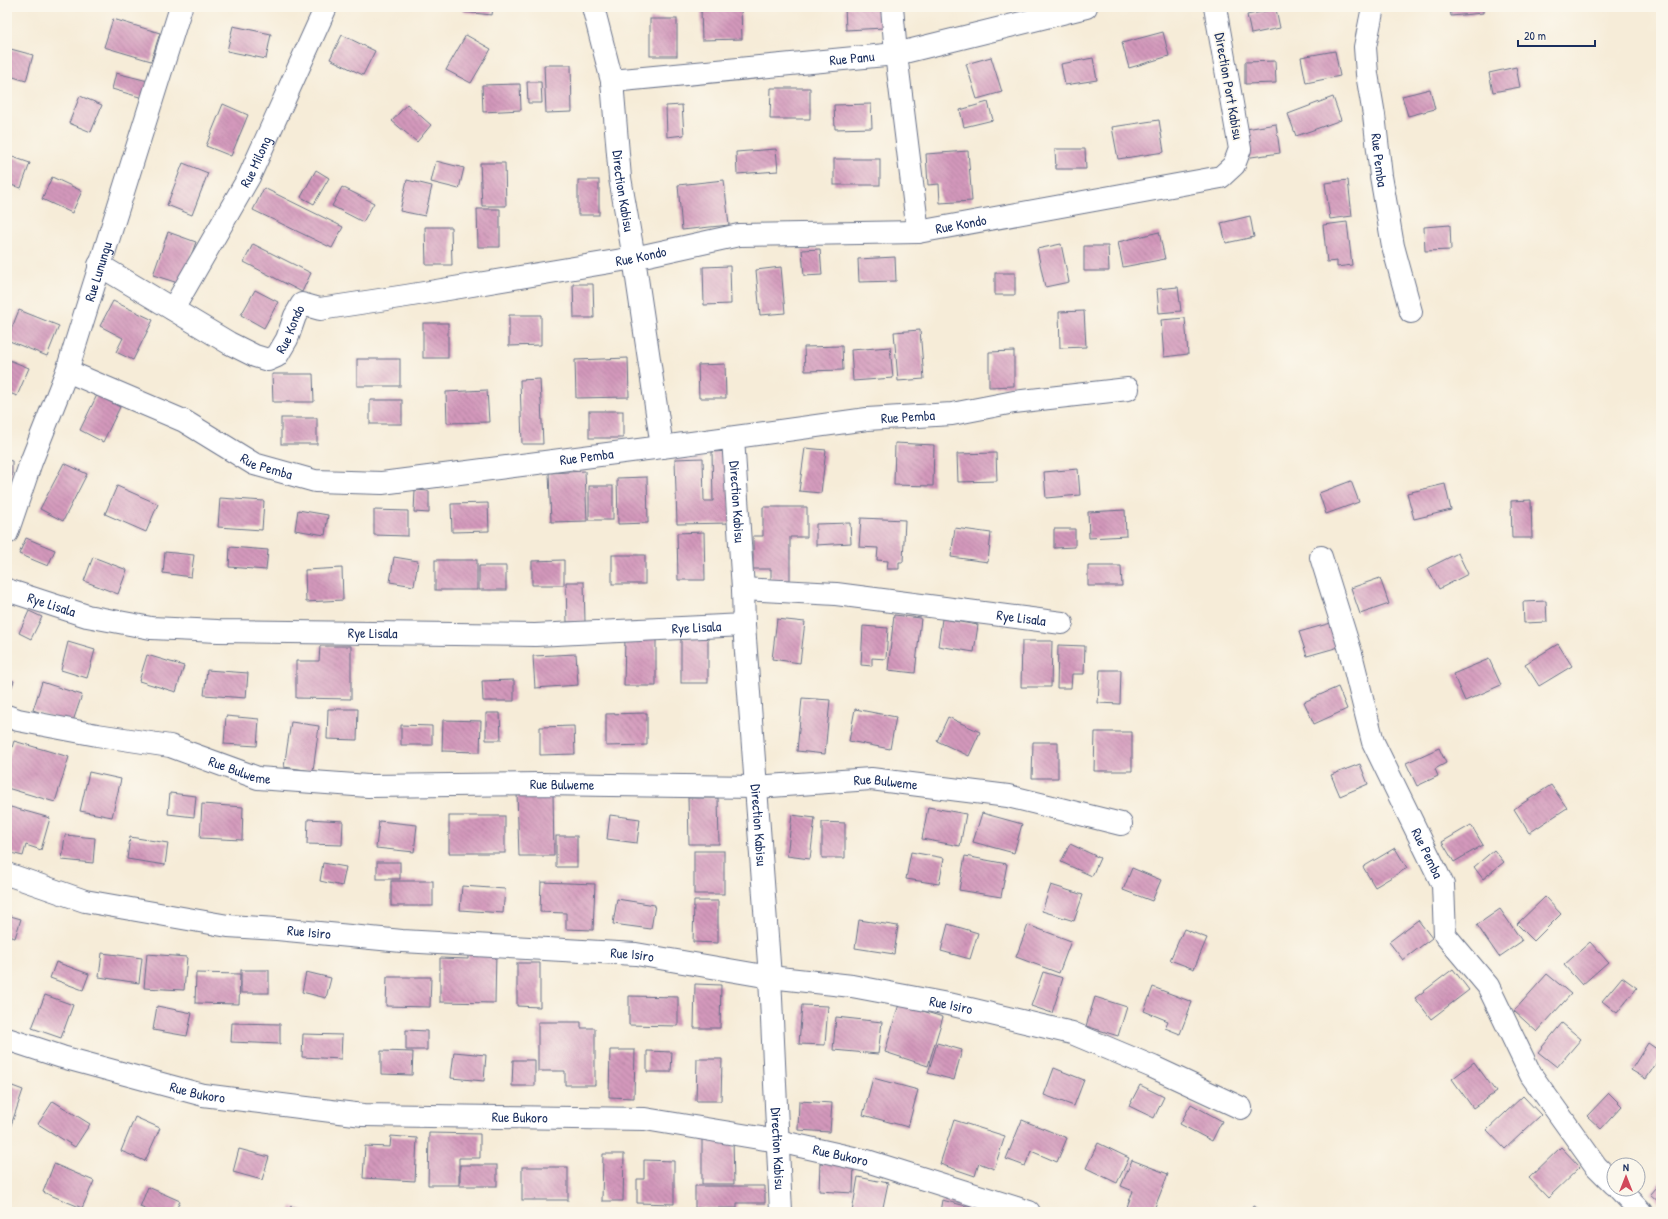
<svg xmlns="http://www.w3.org/2000/svg" width="1668" height="1219" font-family="'Patrick Hand',sans-serif">
	<style>
		.building { fill: url(#building-back-hatch) }
		.lines { fill: none; stroke-linecap: round; stroke-linejoin: round }
		.minor-casing { stroke: #687189; stroke-width: 24 }
		.minor { stroke: #fff; stroke-width: 22 }
		.labels { text-anchor: middle; stroke-width: 3.5; stroke-linejoin: round; paint-order: stroke }
		.street-label { font-size: 14px; fill: #1b2f5e; stroke: #fbf7ec }
	</style>
	<defs>
		<pattern id="building-back-hatch" width="6" height="6" patternUnits="userSpaceOnUse"><rect width="6" height="6" fill="#d398bb"/><path d="M-1 5l2 2M0 0l6 6M5-1l2 2" fill="none" stroke="#aa7c9b"/></pattern>
	</defs>
	<rect width="100%" height="100%" fill="#fbf7ec"/>
	<filter id="ink" filterUnits="userSpaceOnUse"><feTurbulence type="fractalNoise" baseFrequency=".025" numOctaves="2"/><feDisplacementMap in="SourceGraphic" scale="8" xChannelSelector="R" yChannelSelector="G"/><feConvolveMatrix kernelMatrix="1 2 1 2 8 2 1 2 1" color-interpolation-filters="sRGB"/></filter>
	<filter id="wash" filterUnits="userSpaceOnUse"><feTurbulence type="fractalNoise" baseFrequency=".012" numOctaves="4" result="noise"/><feDisplacementMap in="SourceGraphic" scale="16" xChannelSelector="R" yChannelSelector="G"/><feGaussianBlur stdDeviation="0.9" result="paint"/><feColorMatrix in="noise" values="0 0 0 0 0 0 0 0 0 0 0 0 0 0 0 0 0 1.4 0 .05"/><feComposite in="paint" operator="in"/></filter>
	<g filter="url(#wash)">
		<rect width="100%" height="100%" fill="#f6ecd8"/>
		<g id="blocks">
			<g class="building">
				<path d="M463 7H493L492 15 463 12Z"/>
				<path d="M845 7H883L884 28 846 30Z"/>
				<path d="M1450 7H1483V13L1451 16Z"/>
				<path d="M741 8 742 39 702 40 701 9Z"/>
				<path d="M1276 9 1280 28 1251 34 1247 15Z"/>
				<path d="M113 19 160 33 151 61 104 47Z"/>
				<rect x="650" y="19" width="27" height="37"/>
				<path d="M233 26 271 34 266 59 227 51Z"/>
				<path d="M1163 32 1169 56 1129 68 1122 43Z"/>
				<path d="M342 35 375 51 363 75 330 59Z"/>
				<path d="M466 35 491 49 471 83 446 70Z"/>
				<path d="M7 48 33 55 26 81 7 75Z"/>
				<path d="M1335 51 1340 76 1306 83 1301 57Z"/>
				<path d="M991 57 1002 92 977 99 966 64Z"/>
				<path d="M1093 58 1097 80 1065 85 1061 64Z"/>
				<path d="M1275 61 1276 83 1245 84V62Z"/>
				<path d="M544 65H571L572 112 546 113Z"/>
				<path d="M1516 67 1520 87 1493 92 1489 73Z"/>
				<path d="M116 73 148 81 143 98 112 89Z"/>
				<path d="M527 82H541L542 103H528Z"/>
				<path d="M520 84 521 110 483 112 482 85Z"/>
				<path d="M771 88H810V119H770Z"/>
				<path d="M1430 89 1435 109 1408 116 1402 96Z"/>
				<path d="M80 96 102 105 91 132 69 123Z"/>
				<path d="M1333 97 1341 120 1296 136 1288 114Z"/>
				<path d="M988 102 993 120 964 127 960 110Z"/>
				<path d="M223 104 248 115 231 156 206 146Z"/>
				<path d="M407 104 431 125 417 142 392 121Z"/>
				<path d="M871 104 872 128 835 129 834 105Z"/>
				<path d="M682 105 684 135 667 137 666 106Z"/>
				<path d="M1159 120 1164 152 1118 159 1112 127Z"/>
				<path d="M1276 124 1280 153 1244 158 1240 130Z"/>
				<path d="M776 149 778 171 737 174 736 152Z"/>
				<path d="M1055 149H1085L1086 169H1056Z"/>
				<path d="M968 151 972 201 940 203 939 184 928 185 926 154Z"/>
				<path d="M7 155 30 163 21 188 7 184Z"/>
				<rect x="834" y="159" width="46" height="26"/>
				<path d="M436 161 464 168 459 189 431 182Z"/>
				<path d="M183 163 208 173 192 215 167 205Z"/>
				<path d="M480 163H505L506 206H482Z"/>
				<path d="M316 170 329 178 314 204 301 197Z"/>
				<path d="M52 177 82 191 72 213 42 199Z"/>
				<path d="M407 180 432 186 425 216 400 211Z"/>
				<rect x="578" y="180" width="21" height="35"/>
				<path d="M724 180 729 225 682 230 678 185Z"/>
				<path d="M1348 180 1352 216 1330 219 1325 183Z"/>
				<path d="M342 187 374 203 363 222 332 206Z"/>
				<path d="M264 188 343 227 332 248 253 210Z"/>
				<path d="M477 209H500V247H478Z"/>
				<path d="M1250 216 1254 237 1226 243 1221 223Z"/>
				<path d="M1347 222 1352 265 1337 267V261L1327 262 1323 225Z"/>
				<path d="M1450 225 1451 250 1425 251 1424 227Z"/>
				<path d="M425 227H451L452 265H426Z"/>
				<path d="M168 232 196 242 181 284 153 275Z"/>
				<path d="M1159 232 1165 259 1123 267 1118 242Z"/>
				<path d="M253 244 311 273 302 292 244 262Z"/>
				<path d="M1061 244 1069 282 1045 287 1037 249Z"/>
				<path d="M1084 246H1108L1109 271H1084Z"/>
				<path d="M820 249 822 275 804 276 802 250Z"/>
				<path d="M895 257 896 281 859 282 858 259Z"/>
				<path d="M730 266 731 304 704 305 703 267Z"/>
				<path d="M781 267 785 313 760 315 756 270Z"/>
				<rect x="995" y="273" width="20" height="22"/>
				<path d="M573 284H593L594 318H574Z"/>
				<path d="M1178 287 1181 311 1159 313 1157 289Z"/>
				<path d="M255 290 278 302 264 328 241 315Z"/>
				<path d="M113 301 153 320 133 360 116 352 123 338 100 326Z"/>
				<path d="M19 310 59 326 47 356 7 340Z"/>
				<path d="M1084 311 1086 347 1060 348 1059 312Z"/>
				<path d="M509 315H541V345L509 346Z"/>
				<path d="M1185 318 1188 354 1164 357 1161 320Z"/>
				<rect x="423" y="323" width="25" height="35"/>
				<path d="M920 330 924 379 898 381 894 332Z"/>
				<path d="M842 346 843 370 805 371 804 347Z"/>
				<path d="M890 347 893 378 853 381 851 350Z"/>
				<path d="M1014 351V386L989 387V352Z"/>
				<path d="M628 358 629 397 576 398 575 360Z"/>
				<path d="M7 359 29 368 17 396 7 392Z"/>
				<rect x="357" y="359" width="43" height="27"/>
				<path d="M725 364 726 398H699L698 365Z"/>
				<path d="M272 374H313L314 402H273Z"/>
				<path d="M540 379 543 444H522L520 380Z"/>
				<path d="M487 390 489 422 447 423 446 392Z"/>
				<path d="M97 395 120 407 103 442 80 430Z"/>
				<rect x="370" y="400" width="32" height="24"/>
				<rect x="589" y="411" width="34" height="27"/>
				<rect x="281" y="418" width="36" height="26"/>
				<path d="M895 443 934 445 933 486 894 485Z"/>
				<path d="M805 448 826 450 821 493 799 491Z"/>
				<path d="M729 451 731 523 677 524 675 459 703 458 704 501H713L712 452Z"/>
				<path d="M996 453 997 481 958 482 957 454Z"/>
				<path d="M7 460 12 461V476H7Z"/>
				<path d="M64 463 87 474 63 521 40 509Z"/>
				<path d="M1078 469 1080 495 1046 498 1044 472Z"/>
				<path d="M585 471 587 521 551 522 549 473Z"/>
				<path d="M647 477 648 523 618 524 617 478Z"/>
				<path d="M1351 481 1359 502 1326 514 1319 493Z"/>
				<path d="M1445 484 1451 510 1414 519 1407 493Z"/>
				<path d="M117 486 158 504 146 532 105 514Z"/>
				<rect x="589" y="486" width="24" height="34"/>
				<path d="M415 490 429 491V513L414 512Z"/>
				<path d="M220 498 264 501 262 530 218 527Z"/>
				<path d="M1531 500 1532 538H1512L1511 501Z"/>
				<path d="M488 503 489 531 452 532 451 504Z"/>
				<path d="M763 507H807V537H790V580H771V569H753V536H763Z"/>
				<path d="M298 510 328 515 325 535 295 530Z"/>
				<path d="M374 510 408 511V536L374 535Z"/>
				<path d="M1125 510 1126 536 1089 538 1088 512Z"/>
				<path d="M861 518 905 520 903 562H899V569H887L888 561 877 560 878 548 859 547Z"/>
				<path d="M850 523 851 543 816 545V524Z"/>
				<path d="M955 528 991 533 988 562 951 557Z"/>
				<path d="M1054 529H1075V547L1054 548Z"/>
				<path d="M704 532 705 580H678L677 533Z"/>
				<path d="M26 538 55 550 48 566 19 554Z"/>
				<path d="M230 547 268 550 266 570 229 567Z"/>
				<path d="M165 552 194 555 191 577 163 573Z"/>
				<path d="M1458 553 1468 574 1439 589 1428 568Z"/>
				<rect x="612" y="555" width="33" height="29"/>
				<path d="M93 557 127 570 118 594 84 581Z"/>
				<path d="M394 557 418 561 414 586 390 582Z"/>
				<rect x="435" y="560" width="42" height="30"/>
				<path d="M564 560V585H532V561Z"/>
				<rect x="479" y="566" width="27" height="24"/>
				<path d="M1088 566H1121L1122 586H1088Z"/>
				<path d="M342 568 343 600 306 602 305 570Z"/>
				<path d="M1380 578 1389 604 1360 614 1351 588Z"/>
				<path d="M566 582H584L585 622H567Z"/>
				<path d="M1546 601 1547 622 1524 623 1523 602Z"/>
				<path d="M29 611 42 617 31 639 19 633Z"/>
				<path d="M894 615 921 618 915 673 888 670Z"/>
				<path d="M777 619 805 622 800 663 772 659Z"/>
				<path d="M942 619 978 625 974 652 938 646Z"/>
				<path d="M1331 623 1339 647 1307 656 1299 632Z"/>
				<path d="M863 626 888 628 886 659 872 658V666L861 665Z"/>
				<path d="M625 637H656V686H624Z"/>
				<rect x="681" y="638" width="27" height="45"/>
				<path d="M1022 641H1052L1051 687H1021Z"/>
				<path d="M68 642 95 650 87 678 61 670Z"/>
				<path d="M1558 644 1572 666 1539 686 1525 664Z"/>
				<path d="M1058 645 1085 646 1084 674H1072L1071 688H1057Z"/>
				<path d="M320 646H351V699L296 698V661H319Z"/>
				<path d="M576 654 578 685 535 688 533 656Z"/>
				<path d="M147 655 184 666 176 692 139 681Z"/>
				<path d="M1489 659 1501 685 1465 701 1453 674Z"/>
				<path d="M207 670 248 673 246 698 204 695Z"/>
				<path d="M1100 670H1121L1120 704 1098 703Z"/>
				<path d="M7 679 14 681 7 699Z"/>
				<path d="M514 680V701H483L482 681Z"/>
				<path d="M42 682 82 695 72 724 33 710Z"/>
				<path d="M1338 687 1347 709 1314 724 1304 702Z"/>
				<path d="M802 698 830 700 825 754 797 751Z"/>
				<path d="M328 709H358L357 740 327 739Z"/>
				<path d="M855 709 896 717 890 749 849 741Z"/>
				<path d="M486 713H500L501 740H486Z"/>
				<path d="M647 713V745L606 746V714Z"/>
				<path d="M226 716 259 719 257 746 224 744Z"/>
				<path d="M948 717 980 732 969 756 937 741Z"/>
				<path d="M443 720 481 721 480 752 442 751Z"/>
				<path d="M291 722 319 726 313 771 284 767Z"/>
				<path d="M401 725 432 726V745H401Z"/>
				<path d="M574 726 575 754 540 755V727Z"/>
				<path d="M1095 732H1132V771H1094Z"/>
				<path d="M14 741 69 757 55 802 7 788V764Z"/>
				<path d="M1033 742H1058V778H1032Z"/>
				<path d="M1439 748 1446 763 1435 769 1438 776 1417 786 1406 763Z"/>
				<path d="M1360 764 1368 784 1340 796 1331 775Z"/>
				<path d="M89 772 121 779 112 817 80 811Z"/>
				<path d="M1551 785 1567 808 1529 833 1514 809Z"/>
				<path d="M170 793 196 796 194 817 168 814Z"/>
				<path d="M517 793H553L554 856H519Z"/>
				<path d="M688 798H718L719 844H689Z"/>
				<path d="M202 804 243 807 242 840 200 838Z"/>
				<path d="M7 806 50 818 41 850 26 845 23 856 7 852Z"/>
				<path d="M928 807 966 814 960 846 922 839Z"/>
				<path d="M982 813 1022 824 1014 853 973 842Z"/>
				<path d="M610 815 640 819 637 843 607 839Z"/>
				<path d="M792 815 815 818 810 859 787 856Z"/>
				<rect x="449" y="816" width="56" height="37"/>
				<path d="M308 819 343 821 342 845 307 844Z"/>
				<path d="M379 821 417 825 414 852 376 848Z"/>
				<path d="M822 822 845 823V858H822Z"/>
				<path d="M1471 825 1483 845 1454 862 1442 842Z"/>
				<path d="M65 835 95 838 93 863 62 860Z"/>
				<rect x="556" y="836" width="21" height="31"/>
				<path d="M130 837 168 843 165 865 127 859Z"/>
				<path d="M1070 844 1100 858 1092 876 1061 862Z"/>
				<path d="M1395 848 1407 868 1375 887 1363 867Z"/>
				<path d="M1494 850 1504 862 1483 879 1474 867Z"/>
				<rect x="694" y="851" width="30" height="43"/>
				<path d="M911 852 944 858 939 884 906 879Z"/>
				<path d="M965 856 1007 864 1001 897 959 890Z"/>
				<rect x="377" y="862" width="23" height="17"/>
				<path d="M323 863 346 867 342 886 320 881Z"/>
				<path d="M1132 868 1161 880 1152 901 1123 890Z"/>
				<rect x="391" y="881" width="42" height="25"/>
				<path d="M541 882 595 884 593 930 566 929V913L540 912Z"/>
				<path d="M1051 885 1083 895 1074 921 1042 911Z"/>
				<path d="M462 886 505 889 503 913 460 910Z"/>
				<path d="M1545 897 1561 914 1534 941 1517 924Z"/>
				<path d="M617 899 655 905 651 929 613 924Z"/>
				<path d="M694 901H718V943L693 942Z"/>
				<path d="M1500 909 1522 941 1499 957 1477 925Z"/>
				<path d="M7 915 21 919 15 938 7 936Z"/>
				<path d="M859 920 898 926 894 954 855 948Z"/>
				<path d="M1418 920 1432 938 1403 960 1389 942Z"/>
				<path d="M948 924 978 933 970 959 941 951Z"/>
				<path d="M1028 925 1071 941 1059 973 1016 957Z"/>
				<path d="M1184 929 1207 938 1194 969 1170 960Z"/>
				<path d="M1590 942 1608 962 1582 985 1564 965Z"/>
				<path d="M468 951H496L495 1003 440 1002V958L468 959Z"/>
				<path d="M102 953 142 958 139 983 99 977Z"/>
				<path d="M147 954 187 957 184 990 144 988Z"/>
				<path d="M56 962 89 974 83 990 50 978Z"/>
				<path d="M517 963H540V1007L517 1006Z"/>
				<path d="M1453 969 1469 990 1431 1019 1415 998Z"/>
				<rect x="241" y="970" width="28" height="23"/>
				<path d="M306 972 331 978 326 998 302 992Z"/>
				<path d="M1043 972 1063 978 1052 1013 1031 1006Z"/>
				<path d="M196 973 240 974 239 1004 195 1003Z"/>
				<path d="M1547 974 1571 994 1537 1032 1514 1011Z"/>
				<path d="M387 977H431L430 1007 386 1006Z"/>
				<path d="M1622 977 1637 988 1617 1013 1602 1001Z"/>
				<path d="M695 984 721 985 720 1028H694Z"/>
				<path d="M1153 987 1192 1002 1180 1034 1165 1028 1168 1021 1144 1011Z"/>
				<path d="M45 995 73 1005 61 1038 32 1028Z"/>
				<path d="M629 996 678 997V1026L629 1025Z"/>
				<path d="M1095 997 1127 1007 1118 1036 1086 1026Z"/>
				<path d="M899 1004 943 1017 928 1066 885 1052Z"/>
				<path d="M802 1005 828 1006 825 1045 799 1044Z"/>
				<path d="M157 1006 192 1013 187 1036 153 1030Z"/>
				<path d="M836 1017 882 1022 878 1054 833 1050Z"/>
				<path d="M538 1022H581V1028H595V1085H565V1071H538Z"/>
				<path d="M232 1023 280 1024V1044L231 1042Z"/>
				<path d="M1562 1023 1581 1039 1557 1067 1538 1052Z"/>
				<path d="M406 1030 427 1031V1050H406Z"/>
				<path d="M303 1034 342 1035 341 1059 302 1057Z"/>
				<path d="M937 1043 962 1050 954 1080 928 1073Z"/>
				<path d="M1648 1043 1661 1052V1056L1646 1079 1631 1070Z"/>
				<path d="M610 1050H635L634 1098 609 1097Z"/>
				<path d="M381 1051 413 1052 412 1075 381 1074Z"/>
				<path d="M647 1051 672 1052 671 1072H647Z"/>
				<path d="M454 1052 486 1055 484 1081 451 1078Z"/>
				<path d="M697 1059H722L721 1101H696Z"/>
				<path d="M513 1060H535V1086H512Z"/>
				<path d="M1474 1062 1496 1092 1473 1108 1452 1079Z"/>
				<path d="M1054 1068 1084 1080 1074 1106 1044 1095Z"/>
				<path d="M873 1078 918 1090 908 1127 863 1115Z"/>
				<path d="M7 1084 23 1090 10 1128 7 1127Z"/>
				<path d="M1140 1085 1164 1097 1154 1118 1129 1106Z"/>
				<path d="M1609 1093 1622 1106 1601 1129 1587 1116Z"/>
				<path d="M1523 1096 1541 1115 1505 1149 1487 1130Z"/>
				<path d="M53 1101 90 1124 75 1147 38 1124Z"/>
				<path d="M799 1101 832 1103 830 1132 798 1130Z"/>
				<path d="M1191 1104 1222 1121 1212 1141 1180 1124Z"/>
				<path d="M135 1117 160 1128 145 1161 121 1151Z"/>
				<path d="M954 1120 1005 1136 994 1169 979 1163 975 1176 940 1164Z"/>
				<path d="M1022 1120 1067 1138 1057 1162 1031 1151 1025 1166 1006 1159Z"/>
				<path d="M429 1133 480 1134V1158H459V1185H428Z"/>
				<path d="M391 1136 417 1138 415 1181 363 1178 365 1146 390 1147Z"/>
				<path d="M702 1139H733L734 1184H702Z"/>
				<path d="M1098 1143 1129 1158 1117 1183 1086 1168Z"/>
				<path d="M1561 1147 1580 1167 1548 1198 1529 1178Z"/>
				<path d="M239 1149 269 1157 262 1180 233 1172Z"/>
				<path d="M603 1154H624L623 1201H602Z"/>
				<path d="M644 1160 674 1161V1204L637 1203V1179H644Z"/>
				<path d="M1132 1160 1168 1174 1153 1212H1125L1133 1191 1121 1186Z"/>
				<path d="M820 1163 854 1164 853 1193 819 1191Z"/>
				<path d="M54 1164 94 1181 82 1208 43 1192Z"/>
				<rect x="460" y="1165" width="37" height="21"/>
				<rect x="522" y="1167" width="46" height="33"/>
				<path d="M858 1177 888 1183 882 1212H852Z"/>
				<path d="M1661 1181V1204L1650 1194Z"/>
				<path d="M695 1186H765V1203H737V1208H695Z"/>
				<path d="M148 1187 180 1201 175 1212H152L140 1207Z"/>
				<path d="M942 1200 970 1207 968 1212H940Z"/>
				<path d="M291 1206 311 1212H289Z"/>
				<path d="M1253 1206 1265 1212H1250Z"/>
			</g>
		</g>
	</g>
	<g filter="url(#ink)">
		<use href="#blocks" fill-opacity="0" stroke="#687189" stroke-width="1"/>
		<g class="lines">
			<defs>
				<g id="minor">
					<path id="s1" d="M593 7 612 81 620 178 634 258 662 447"/>
					<path d="M892 7 896 54 918 232"/>
					<path id="s2" d="M1373 7 1365 47 1367 74 1374 115 1381 176 1393 246 1411 312"/>
					<path id="s3" d="M612 81 896 54 1086 7"/>
					<path id="s4" d="M99 265 229 343 255 356 268 360 277 356 287 339 295 316 302 304 320 309 406 296 634 258 739 235 918 232 1221 177 1234 165 1240 149 1215 7"/>
					<path id="s5" d="M173 309 249 177 326 7"/>
					<path id="s6" d="M67 371 184 421 254 464 315 481 382 483 662 447 867 419 952 414 1014 402 1128 389"/>
					<path id="s7" d="M733 438 743 589 744 625 770 977 781 1212"/>
					<path id="s8" d="M7 533 31 462 67 371 181 7"/>
					<path id="s9" d="M1321 557 1350 650 1373 742 1443 885 1445 935 1488 986 1531 1075 1596 1166 1614 1184"/>
					<path id="s10" d="M743 589 836 594 1062 623"/>
					<path id="s11" d="M7 590 87 616 151 628 218 631 535 635 744 625"/>
					<path id="s12" d="M7 716 18 720 97 735 170 746 258 778 368 786 539 784 755 787 871 779 1008 796 1121 824"/>
					<path id="s13" d="M7 874 85 901 228 926 277 929 402 941 636 954 770 977 852 986 953 1005 1072 1033 1153 1067 1241 1108"/>
					<path id="s14" d="M7 1039 62 1057 203 1095 363 1115 645 1119 778 1141 867 1161 1029 1212"/>
					<path d="M1619 1189 1641 1212"/>
				</g>
			</defs>
			<use href="#minor" class="minor-casing"/>
			<use href="#minor" class="minor"/>
		</g>
	</g>
	<g class="labels">
		<g class="street-label">
			<text dy="5" stroke="none"><textPath href="#s3" startOffset="241">Rue Panu</textPath></text>
			<text transform="translate(1229 86) rotate(80)" y="5">Direction Port Kabisu</text>
			<text dy="5" stroke="none"><textPath href="#s2" startOffset="155">Rue Pemba</textPath></text>
			<text dy="5" stroke="none"><textPath href="#s5" startOffset="169">Rue Milong</textPath></text>
			<text dy="5" stroke="none"><textPath href="#s1" startOffset="187">Direction Kabisu</textPath></text>
			<text dy="5" stroke="none"><textPath href="#s4" startOffset="929">Rue Kondo</textPath></text>
			<text dy="5" stroke="none"><textPath href="#s4" startOffset="606">Rue Kondo</textPath></text>
			<text dy="5" stroke="none"><textPath href="#s8" startOffset="277">Rue Lunungu</textPath></text>
			<text dy="5" stroke="none"><textPath href="#s4" startOffset="234">Rue Kondo</textPath></text>
			<text dy="5" stroke="none"><textPath href="#s6" startOffset="870">Rue Pemba</textPath></text>
			<text dy="5" stroke="none"><textPath href="#s6" startOffset="546">Rue Pemba</textPath></text>
			<text dy="5" stroke="none"><textPath href="#s6" startOffset="222">Rue Pemba</textPath></text>
			<text dy="5" stroke="none"><textPath href="#s7" startOffset="64">Direction Kabisu</textPath></text>
			<text dy="5" stroke="none"><textPath href="#s11" startOffset="47">Rye Lisala</textPath></text>
			<text dy="5" stroke="none"><textPath href="#s10" startOffset="280">Rye Lisala</textPath></text>
			<text dy="5" stroke="none"><textPath href="#s11" startOffset="695">Rye Lisala</textPath></text>
			<text dy="5" stroke="none"><textPath href="#s11" startOffset="371">Rye Lisala</textPath></text>
			<text dy="5" stroke="none"><textPath href="#s12" startOffset="240">Rue Bulweme</textPath></text>
			<text dy="5" stroke="none"><textPath href="#s12" startOffset="888">Rue Bulweme</textPath></text>
			<text dy="5" stroke="none"><textPath href="#s12" startOffset="564">Rue Bulweme</textPath></text>
			<text dy="5" stroke="none"><textPath href="#s7" startOffset="388">Direction Kabisu</textPath></text>
			<text dy="5" stroke="none"><textPath href="#s9" startOffset="316">Rue Pemba</textPath></text>
			<text dy="5" stroke="none"><textPath href="#s13" startOffset="309">Rue Isiro</textPath></text>
			<text dy="5" stroke="none"><textPath href="#s13" startOffset="633">Rue Isiro</textPath></text>
			<text dy="5" stroke="none"><textPath href="#s13" startOffset="956">Rue Isiro</textPath></text>
			<text dy="5" stroke="none"><textPath href="#s14" startOffset="198">Rue Bukoro</textPath></text>
			<text dy="5" stroke="none"><textPath href="#s14" startOffset="522">Rue Bukoro</textPath></text>
			<text dy="5" stroke="none"><textPath href="#s7" startOffset="712">Direction Kabisu</textPath></text>
			<text dy="5" stroke="none"><textPath href="#s14" startOffset="846">Rue Bukoro</textPath></text>
		</g>
	</g>
	<rect width="1668" height="1219" fill="none" stroke="#fbf7ec" stroke-width="24"/>
	<g transform="translate(1626 1177)"><circle r="19" fill="#fbf7ec" stroke="#a1a7b3"/>
	<path d="M0-3L7 15L0 10L-7 15Z" fill="#d1495b"/>
	<text y="-6" font-size="11" font-weight="bold" text-anchor="middle" fill="#1b2f5e">N</text>
	</g>
	<path d="M1518 40v6h77v-6" fill="none" stroke="#1b2f5e" stroke-width="2"/>
	<text x="1524" y="40" font-size="12" fill="#1b2f5e" stroke="#fbf7ec" stroke-width="3" paint-order="stroke">20 m</text>
</svg>
